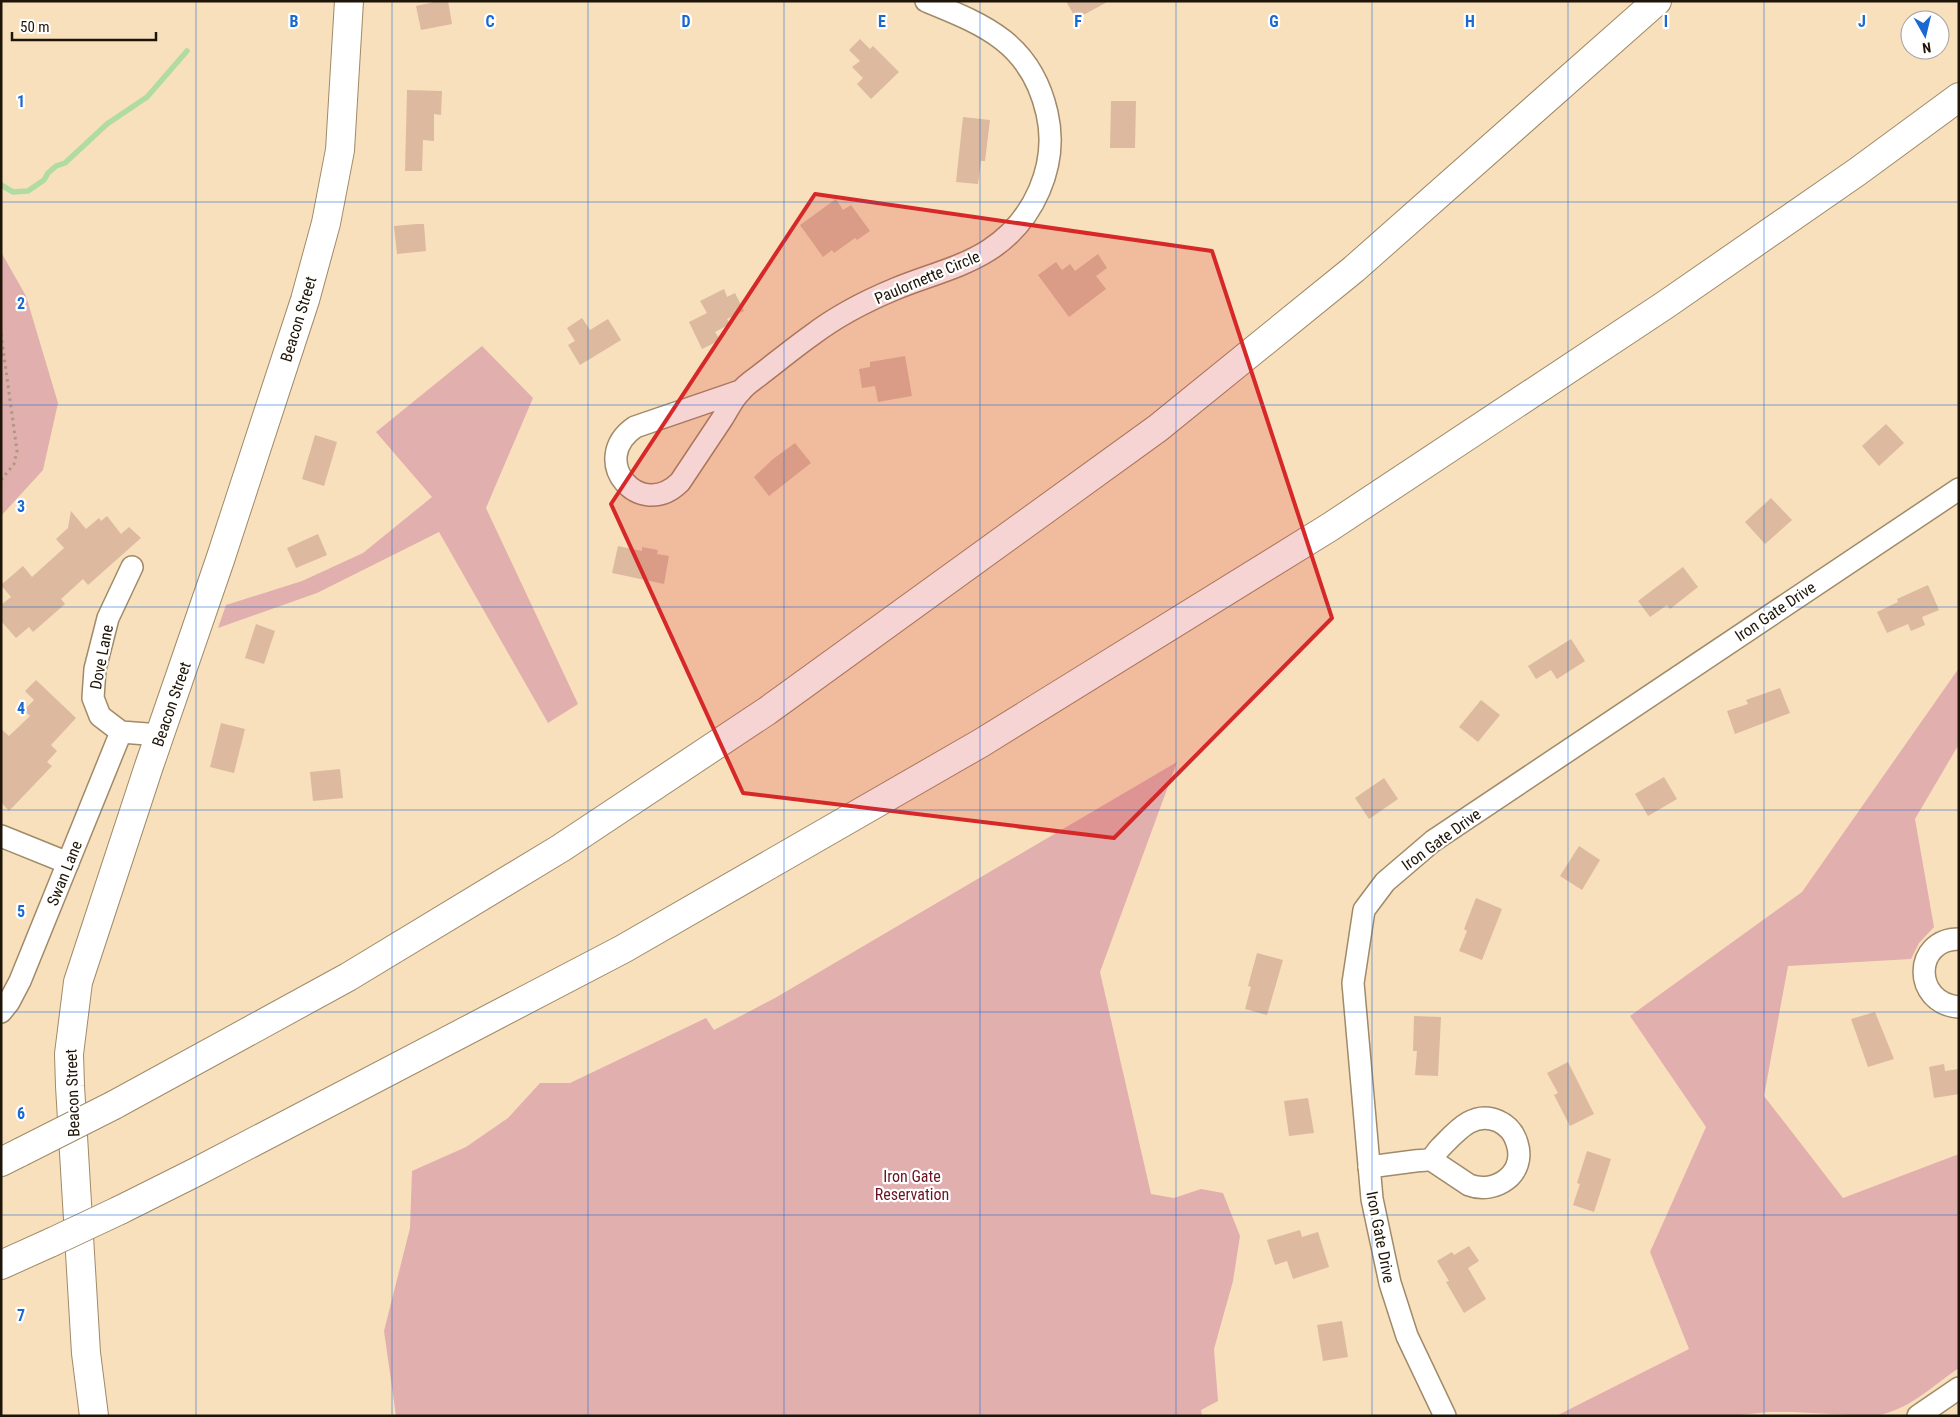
<svg xmlns="http://www.w3.org/2000/svg" width="1960" height="1417" font-family="'Roboto Condensed',sans-serif">
	<style>
		.green { fill: #e2afaf }
		.lines { fill: none; stroke-linecap: round; stroke-linejoin: round }
		.stream { stroke: #b0dba2; stroke-width: 5.5 }
		.building { fill: #dcb99f }
		.minor-casing { stroke: #a08a68; stroke-width: 24 }
		.secondary-casing { stroke: #a08a68; stroke-width: 30 }
		.motorway-casing { stroke: #a08a68; stroke-width: 30 }
		.path { stroke: #ac997d; stroke-width: 3; stroke-dasharray: 2.5 4; stroke-linecap: butt }
		.minor { stroke: #fff; stroke-width: 21 }
		.secondary { stroke: #fff; stroke-width: 28 }
		.motorway { stroke: #fff; stroke-width: 28 }
		.motorway-bridge-casing { stroke: #a08a68; stroke-width: 30; stroke-linecap: butt }
		.motorway-bridge { stroke: #fff; stroke-width: 28 }
		.marked { fill: #d62828; fill-opacity: 0.2; stroke: #d62828; stroke-width: 4; stroke-linejoin: round }
		.grid { fill: none; stroke: #1a68d2; stroke-width: 1; stroke-opacity: 0.55 }
		.labels { text-anchor: middle; stroke-width: 4.5; stroke-linejoin: round; paint-order: stroke }
		.street-label { font-size: 16px; fill: #1e1508; stroke: #fff }
		.park-label { font-size: 16px; fill: #6a1421; stroke: #fff }
		.grid-label { font-size: 16px; text-anchor: middle; font-weight: bold; fill: #1a68d2; stroke: #fff; stroke-width: 4.5; stroke-linejoin: round; paint-order: stroke }
	</style>
	<rect width="100%" height="100%" fill="#f8e0bc"/>
	<g class="green">
		<path d="M1 252 26 296 58 403 43 470 1 516Z"/>
		<path d="M482 346 533 398 486 508 578 704 548 723 439 532 317 593 218 628 226 605 302 581 363 553 432 497 376 432Z"/>
		<path d="M1959 668V744L1915 819 1934 927 1919 943 1911 959 1788 966 1764 1096 1843 1198 1959 1154V1368C1931 1387 1908 1411 1874 1416L1792 1412H1768L1730 1416H1556L1689 1349 1650 1252 1706 1127 1630 1016 1802 892Z"/>
		<path d="M1177 762 1100 972 1151 1194 1174 1198 1201 1189 1223 1193 1240 1236 1233 1281 1214 1349 1218 1401 1201 1410 1202 1416H396L384 1331 410 1228 412 1171 466 1147 508 1118 540 1083H570L706 1018 714 1030 775 998Z"/>
	</g>
	<g class="lines">
		<path class="stream" d="M1 185 13 192 28 191 44 180 48 173 56 166 65 163 107 124 147 97 187 51"/>
	</g>
	<g class="building">
		<path d="M439 1H448L452 24 421 30 416 6Z"/>
		<path d="M1066 1H1109L1076 19Z"/>
		<path d="M860 39 870 49 873 46 899 72 871 99 857 84 863 78 852 67 860 61 849 50Z"/>
		<path d="M407 90 442 91 441 115 434 114V141L423 140 422 171H405Z"/>
		<path d="M1111 101H1136L1135 148H1110Z"/>
		<path d="M963 117 990 120 985 161H981L978 184 956 182Z"/>
		<path d="M836 199 843 210 851 205 870 231 857 240 855 238 834 253 832 250 823 257 800 225Z"/>
		<path d="M417 224H424L426 251 397 254 394 226Z"/>
		<path d="M1098 254 1107 268 1096 276 1106 289 1069 317 1038 275 1056 262 1062 270 1070 264 1075 271Z"/>
		<path d="M724 289 727 297 735 293 744 311 727 319 730 324 715 332 720 340 702 349 689 322 707 313 700 301Z"/>
		<path d="M582 318 590 330 608 319 621 340 580 365 568 345 575 341 567 328Z"/>
		<path d="M905 356 912 396 878 402 875 386 862 388 859 369 870 367V362Z"/>
		<path d="M1886 424 1904 443 1879 466 1862 446Z"/>
		<path d="M315 435 337 442 324 486 302 479Z"/>
		<path d="M795 443 811 463 769 496 754 477 773 459Z"/>
		<path d="M1771 498 1792 520 1765 544 1745 522Z"/>
		<path d="M71 511 86 529 99 518 101 521 107 516 121 534 129 527 141 538 88 585 83 579 61 599 65 604 33 632 29 627 16 638 1 621V605L11 597 1 585 23 566 32 577 64 548 56 539 68 528Z"/>
		<path d="M318 534 327 555 296 568 287 548Z"/>
		<path d="M618 546 642 551V547L658 550 657 554 669 556 664 584 612 573Z"/>
		<path d="M1683 567 1698 587 1670 609 1667 605 1650 617 1638 601Z"/>
		<path d="M1928 585 1939 610 1922 617 1925 625 1911 631 1908 624 1887 633 1877 612 1898 602 1897 599Z"/>
		<path d="M256 624 275 631 264 664 245 658Z"/>
		<path d="M1571 639 1585 661 1557 679 1551 670 1536 679 1528 666Z"/>
		<path d="M36 680 76 718 51 745 57 751 47 762 52 766 9 811 1 802V729L9 736 30 716 24 710 34 700 25 691Z"/>
		<path d="M1780 688 1790 713 1735 734 1727 711 1748 704 1746 700Z"/>
		<path d="M1481 700 1500 715 1478 742 1459 727Z"/>
		<path d="M221 723 245 729 234 773 210 767Z"/>
		<path d="M340 769 343 798 313 801 310 772Z"/>
		<path d="M1664 777 1677 799 1648 816 1635 794Z"/>
		<path d="M1384 778 1398 799 1369 819 1355 798Z"/>
		<path d="M1579 846 1600 860 1582 890 1560 876Z"/>
		<path d="M1476 898 1502 909 1482 960 1459 951 1467 931 1464 929Z"/>
		<path d="M1257 953 1283 960 1267 1015 1245 1009 1251 987 1248 986Z"/>
		<path d="M1875 1012 1894 1059 1868 1067 1851 1019Z"/>
		<path d="M1414 1016 1441 1017 1438 1076 1415 1075 1417 1051H1413Z"/>
		<path d="M1568 1062 1594 1114 1570 1126 1554 1095 1558 1093 1547 1073Z"/>
		<path d="M1944 1064 1945 1071 1959 1069V1094L1934 1098 1929 1067Z"/>
		<path d="M1308 1098 1314 1133 1289 1136 1284 1101Z"/>
		<path d="M1587 1151 1611 1159 1594 1212 1573 1205 1580 1184 1577 1183Z"/>
		<path d="M1300 1230 1302 1237 1318 1232 1329 1267 1293 1279 1287 1261 1275 1265 1267 1240Z"/>
		<path d="M1469 1246 1479 1261 1468 1268 1486 1299 1464 1313 1446 1282 1449 1281 1437 1261 1452 1252 1454 1255Z"/>
		<path d="M1342 1321 1348 1357 1323 1361 1317 1325Z"/>
	</g>
	<g class="lines">
		<defs>
			<g id="minor">
				<path d="M740 391 635 427C587 460 640 522 680 482 694 461 708 440 722 419 728 410 733 398 741 391 746 384 755 379 761 374 778 361 795 347 812 335 837 316 866 301 895 289 926 276 961 268 989 250 1034 221 1059 165 1047 113 1031 43 985 25 926 1"/>
				<path d="M132 567 108 618 95 669 93 698 100 716 121 732 160 735"/>
				<path d="M1 836 68 863"/>
				<path d="M1959 939C1913 939 1912 1003 1959 1007"/>
				<path d="M1 1012 9 1002 20 981 121 732"/>
				<path d="M1369 1167C1384 1165 1399 1163 1415 1161 1419 1160 1426 1161 1430 1159 1434 1157 1437 1151 1440 1148 1456 1132 1473 1110 1498 1121 1507 1125 1514 1133 1517 1143 1527 1174 1495 1195 1469 1185L1430 1159"/>
				<path d="M1445 1416 1407 1336 1390 1283 1372 1199 1353 983 1364 910 1385 882 1433 841 1959 489"/>
				<path d="M1918 1416 1959 1388"/>
			</g>
			<path id="secondary" d="M94 1416 86 1353 70 1086 69 1054 78 982 149 766 220 560 305 300 326 223 340 150 349 1"/>
			<g id="motorway">
				<path d="M114 1105 348 977 561 848 767 711 1158 428 1354 269 1657 1"/>
				<path d="M1 1162 21 1152"/>
				<path d="M120 1210 196 1172 623 949 981 743 1330 527 1665 305 1857 172 1959 97"/>
				<path d="M1 1265 52 1242"/>
			</g>
		</defs>
		<use href="#minor" class="minor-casing"/>
		<use href="#secondary" class="secondary-casing"/>
		<use href="#motorway" class="motorway-casing"/>
		<path class="path" d="M1 334 17 451 14 464 1 480"/>
		<use href="#minor" class="minor"/>
		<use href="#secondary" class="secondary"/>
		<use href="#motorway" class="motorway"/>
		<defs>
			<g id="motorway-bridge">
				<path d="M21 1152 114 1105"/>
				<path d="M52 1242 120 1210"/>
			</g>
		</defs>
		<use href="#motorway-bridge" class="motorway-bridge-casing"/>
		<use href="#motorway-bridge" class="motorway-bridge"/>
	</g>
	<path class="marked" d="M815 194 1212 251 1332 618 1114 838 743 793 611 504Z"/>
	<path class="grid" d="M196 1V1416M392 1V1416M588 1V1416M784 1V1416M980 1V1416M1176 1V1416M1372 1V1416M1568 1V1416M1764 1V1416M1 202H1959M1 405H1959M1 607H1959M1 810H1959M1 1012H1959M1 1215H1959"/>
	<g class="labels">
		<g class="street-label">
			<text transform="translate(927 277) rotate(-23)" y="6">Paulornette Circle</text>
			<text transform="translate(298 319) rotate(-73)" y="6">Beacon Street</text>
			<text transform="translate(1775 611) rotate(-34)" y="6">Iron Gate Drive</text>
			<text transform="translate(101 657) rotate(-79)" y="6">Dove Lane</text>
			<text transform="translate(171 704) rotate(-71)" y="6">Beacon Street</text>
			<text transform="translate(1441 839) rotate(-36)" y="6">Iron Gate Drive</text>
			<text transform="translate(64 873) rotate(-68)" y="6">Swan Lane</text>
			<text transform="translate(72 1093) rotate(-92)" y="6">Beacon Street</text>
			<text transform="translate(1381 1237) rotate(79)" y="6">Iron Gate Drive</text>
		</g>
		<g class="park-label">
			<text x="912" y="1182">Iron Gate<tspan x="912" dy="18">Reservation</tspan></text>
		</g>
	</g>
	<g class="grid-label">
		<text x="294" y="27">B</text>
		<text x="490" y="27">C</text>
		<text x="686" y="27">D</text>
		<text x="882" y="27">E</text>
		<text x="1078" y="27">F</text>
		<text x="1274" y="27">G</text>
		<text x="1470" y="27">H</text>
		<text x="1666" y="27">I</text>
		<text x="1862" y="27">J</text>
		<text x="21" y="107">1</text>
		<text x="21" y="309">2</text>
		<text x="21" y="512">3</text>
		<text x="21" y="714">4</text>
		<text x="21" y="917">5</text>
		<text x="21" y="1119">6</text>
		<text x="21" y="1321">7</text>
	</g>
	<rect width="1960" height="1417" fill="none" stroke="#1e1508" stroke-width="5"/>
	<g transform="translate(1925 35) rotate(172)"><circle r="24" fill="#ffffff" stroke="#a5a19c"/>
	<path d="M0-4L9 19L0 12L-9 19Z" fill="#1a68d2"/>
	<text y="-8" font-size="14" font-weight="bold" text-anchor="middle" fill="#1e1508">N</text>
	</g>
	<path d="M12 32v8h144v-8" fill="none" stroke="#1e1508" stroke-width="2.5"/>
	<text x="20" y="32" font-size="15" fill="#1e1508" stroke="#ffffff" stroke-width="4" paint-order="stroke">50 m</text>
</svg>
